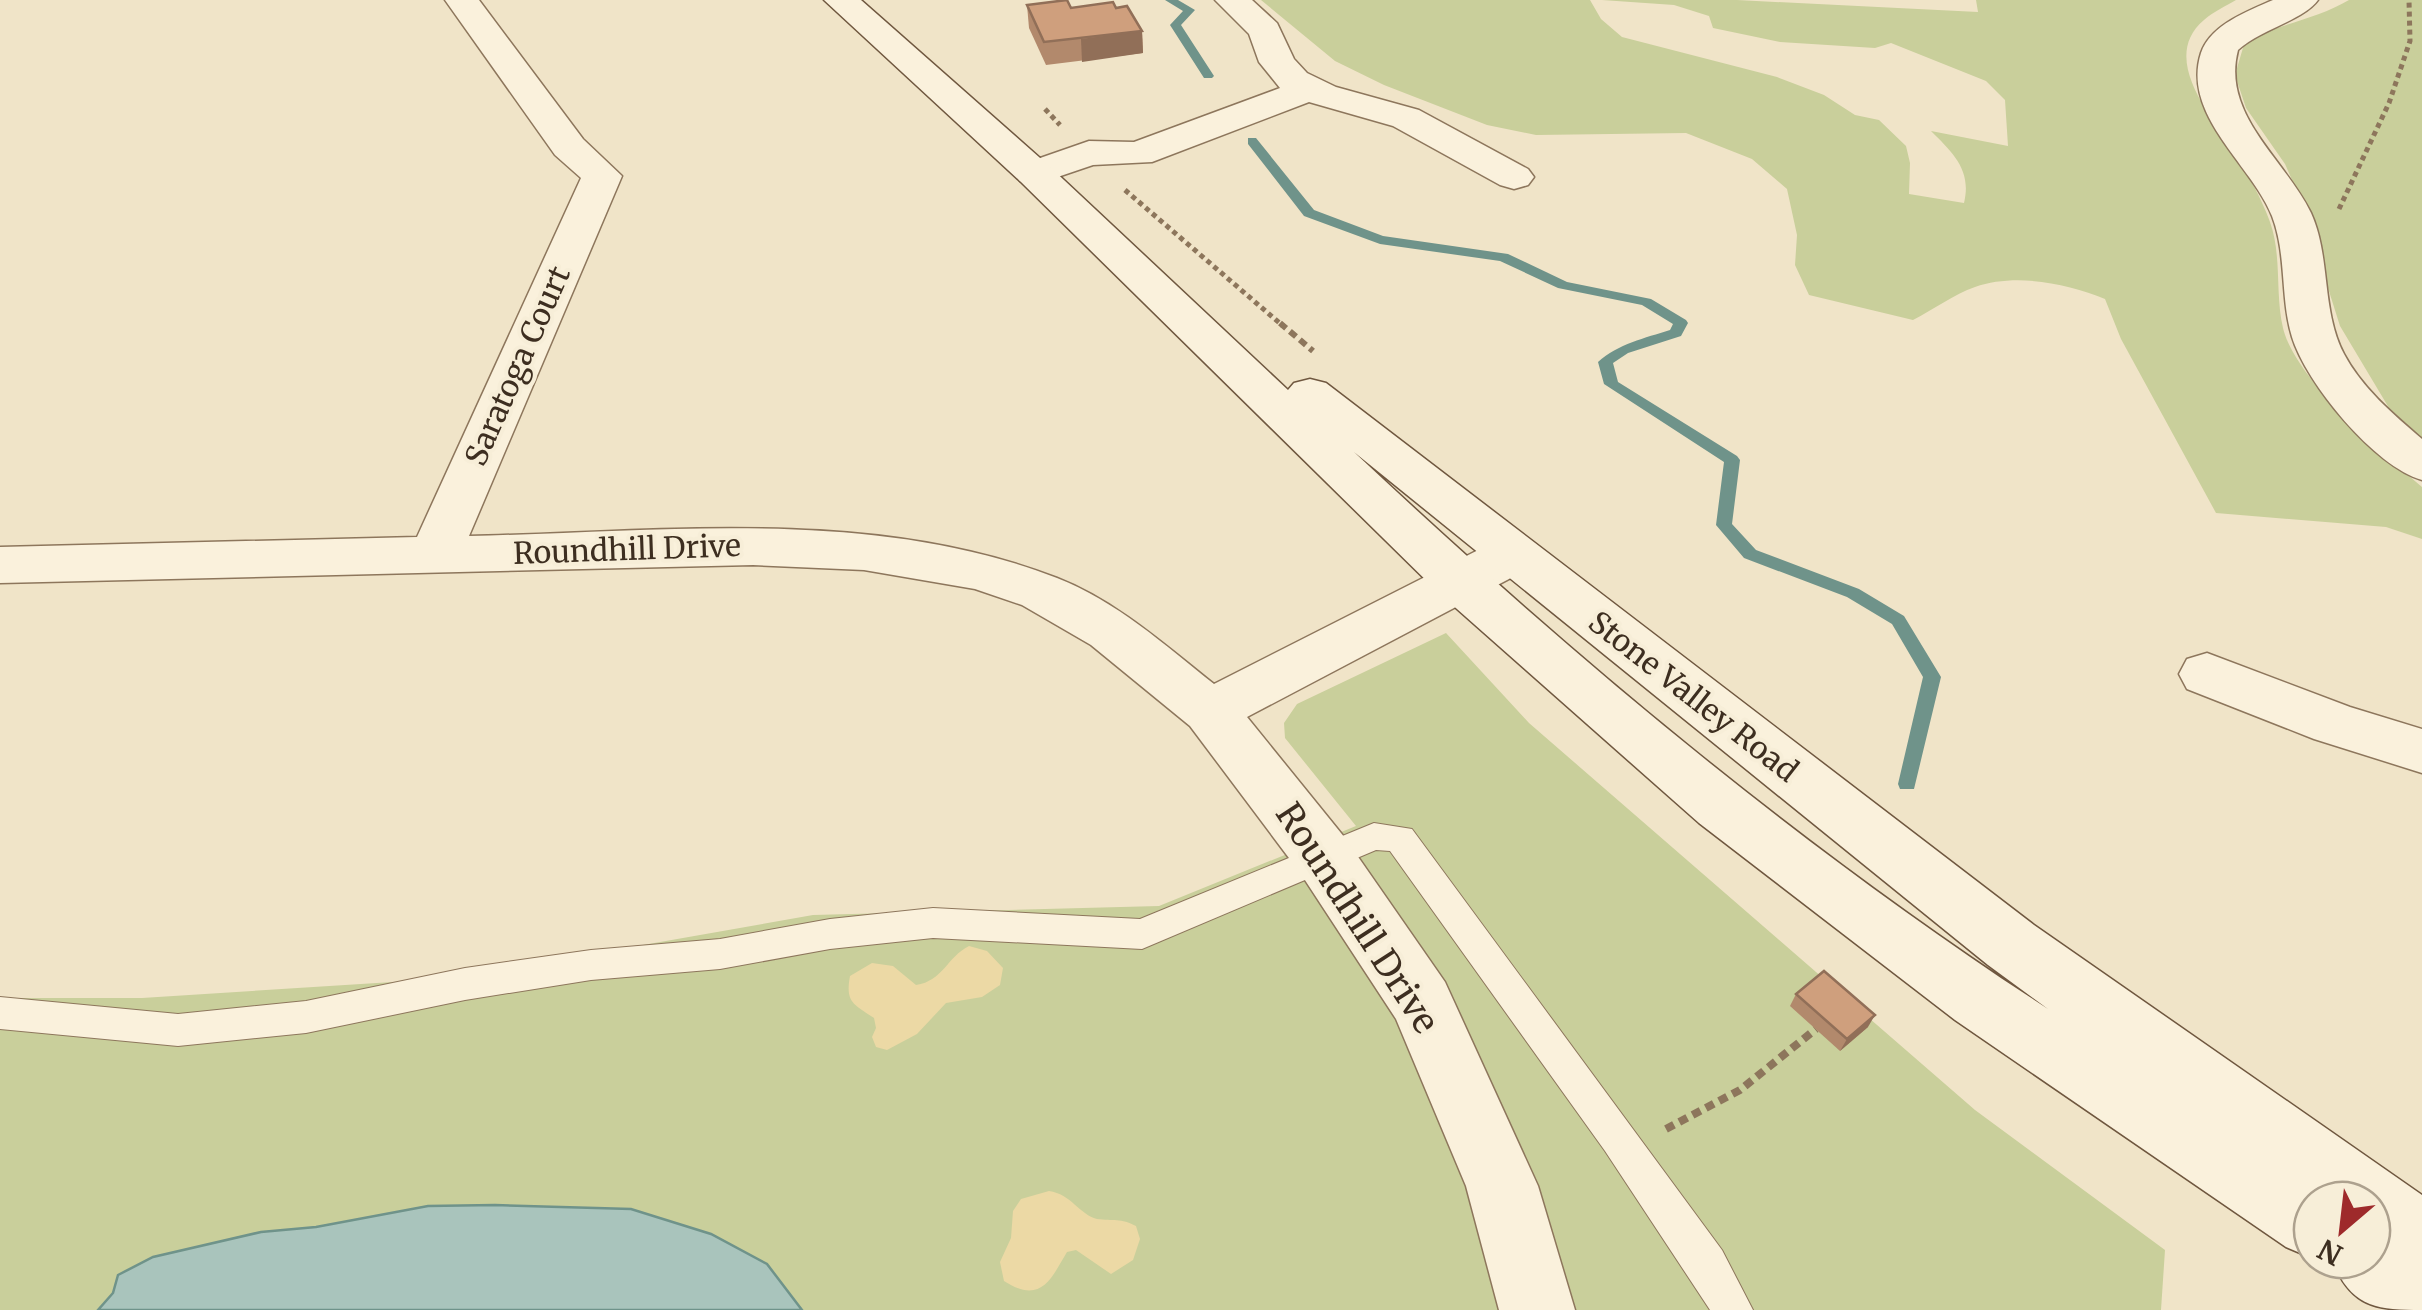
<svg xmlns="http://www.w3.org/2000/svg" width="2422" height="1310" font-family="Merriweather,serif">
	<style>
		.green { fill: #c9cf9b }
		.sand { fill: #ecd9a5 }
		.water { fill: #a9c4bc; stroke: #6f938a; stroke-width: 2.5 }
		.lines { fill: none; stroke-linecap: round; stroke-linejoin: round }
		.stream { fill: #6f938a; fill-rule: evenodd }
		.lane-casing { stroke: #8d765c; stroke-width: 2 }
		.street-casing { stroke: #8d765c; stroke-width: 3 }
		.secondary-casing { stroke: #6f573f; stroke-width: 3 }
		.path-far2 { stroke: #8d765c; stroke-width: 5; stroke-dasharray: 5 4; stroke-linecap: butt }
		.path-far1 { stroke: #8d765c; stroke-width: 6; stroke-dasharray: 8 5; stroke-linecap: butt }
		.path { stroke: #8d765c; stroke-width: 8; stroke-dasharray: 9 6; stroke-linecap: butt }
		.lane { fill: #faf1dc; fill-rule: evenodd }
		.street { fill: #faf1dc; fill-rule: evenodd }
		.secondary { fill: #faf1dc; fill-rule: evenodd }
		.wall { fill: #b2896c }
		.shaded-wall { fill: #916f58 }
		.building { fill: #cf9f7d; stroke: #916f58; stroke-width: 2.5 }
		.labels { text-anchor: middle; stroke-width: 8; stroke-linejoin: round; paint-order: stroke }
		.street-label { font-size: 30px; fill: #3d2e20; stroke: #f7eed8 }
		.near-street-label { font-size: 35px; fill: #3d2e20; stroke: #f7eed8 }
	</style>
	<rect width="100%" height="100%" fill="#f0e4c8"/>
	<g class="green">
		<path d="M1261 0H1590L1601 19 1622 37 1777 77 1824 95 1855 115 1879 120 1906 146 1910 163 1909 194 1964 203C1972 170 1953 153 1931 131L2008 146 2005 100 1986 81 1891 43 1875 48 1780 42 1713 28 1709 16 1674 5 1602 0H1737L1978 12 1976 0H2236C2226 6 2213 12 2204 20 2158 59 2214 119 2236 154 2248 174 2262 200 2270 222 2282 255 2275 294 2283 328 2295 379 2382 453 2422 487V539L2386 527 2216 513 2121 339 2105 299C2067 283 2015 273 1975 287 1954 294 1933 310 1913 320L1809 295 1795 265 1797 235 1787 189 1752 159 1686 133 1536 135 1487 125 1384 85 1335 61Z"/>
		<path d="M2349 0H2422V439L2389 408 2340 326 2299 196 2285 164 2246 108 2235 75 2245 41C2279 24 2317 19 2349 0Z"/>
		<path d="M1446 633 1529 723 1975 1110 2165 1250 2161 1310H0V998H142L456 978 813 915 1159 906 1356 826 1285 738 1284 723 1297 704Z"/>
	</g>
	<g class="sand">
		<path d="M969 946 987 951 1003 968 1000 985 982 997 946 1003 917 1034 887 1050 876 1047 872 1037 876 1028 874 1018C854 1004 845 1003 850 976L872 963 893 966 916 985C943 981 947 957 969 946Z"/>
		<path d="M1049 1191C1071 1194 1080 1215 1097 1219 1113 1221 1121 1218 1136 1226L1140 1239 1133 1260 1111 1274 1076 1250 1067 1252C1051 1279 1041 1305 1004 1281L1000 1262 1011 1238 1013 1211 1021 1199Z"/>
	</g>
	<path class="water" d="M495 1205 631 1209 711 1234 767 1264 802 1310H98L113 1293 118 1275 153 1257 261 1232 316 1227 428 1206Z"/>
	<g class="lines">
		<g class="stream">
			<path d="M1165 0H1178L1195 10 1181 25 1214 76 1212 78H1204L1170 25 1183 11Z"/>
			<path d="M1248 138H1256L1314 210 1383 236 1508 254 1567 282 1651 299 1686 320 1688 323 1681 336 1628 353 1613 363 1618 382 1737 456 1740 460 1732 524 1756 550 1859 589 1904 616 1941 677 1914 789H1900L1898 784 1923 677 1892 624 1847 597 1744 558 1716 525 1724 462 1604 384 1598 362C1618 344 1645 338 1670 330L1673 324 1642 305 1558 288 1500 261 1380 244 1304 216 1248 144Z"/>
		</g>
		<defs>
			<path id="lane" d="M1374 823 1412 829 1722 1250 1753 1310H1710L1605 1151 1390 851 1376 850 1142 949 933 938 830 949 720 969 591 980 465 1000 306 1033 178 1046 0 1029V997L178 1014 306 1001 465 968 591 950 720 939 830 919 933 908 1140 919Z"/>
			<g id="street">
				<path d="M445 0H479L583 139 622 176 469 536C662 532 872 506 1057 578 1116 601 1165 645 1214 684L1494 542 1512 537 1530 542 1538 555 1530 568 1247 717 1345 838 1445 982 1538 1186 1575 1310H1499L1466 1186 1396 1019 1301 874 1190 726 1091 645 1022 605 975 589 864 570 753 565 0 583V547L417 537 581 178 555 155Z"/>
				<path d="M1215 0H1252L1277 23 1294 59 1307 73 1336 87 1419 110 1528 169 1534 177 1528 185 1514 189 1500 185 1393 126 1309 102 1152 162 1093 165 1034 185 1020 181 1014 173 1020 165 1089 141 1134 142 1280 88 1259 62 1249 34Z"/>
				<path d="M2273 0H2318C2304 20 2259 30 2238 50 2221 115 2285 159 2311 213 2331 257 2321 310 2344 354 2362 388 2393 414 2422 439V480C2375 467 2306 383 2292 337 2280 298 2287 255 2272 216 2252 165 2181 115 2201 53 2210 25 2248 11 2273 0Z"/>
				<path d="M2207 653 2350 707 2422 729V773L2314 739 2187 689 2179 674 2187 659Z"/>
			</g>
			<path id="secondary" d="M824 0H861L1048 165 1288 390 1294 383 1310 379 1326 383 2034 925 2422 1195V1310C2375 1310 2351 1307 2332 1260H2372V1200H2312V1258L2286 1247 1955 1020 1699 823 1440 594 1020 181ZM1354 452 1988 965 2048 1009C1799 847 1570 655 1354 452Z"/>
		</defs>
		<use href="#lane" class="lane-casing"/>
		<use href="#street" class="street-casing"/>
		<use href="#secondary" class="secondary-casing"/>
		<g class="path-far2">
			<path d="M1045 109 1060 125"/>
			<path d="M1125 190 1283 326"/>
			<path d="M2339 209 2389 103 2410 41 2409 0"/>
		</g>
		<path class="path-far1" d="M1280 323 1313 351"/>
		<path class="path" d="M1666 1129 1740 1090 1816 1029"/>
		<use href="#lane" class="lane"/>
		<use href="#street" class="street"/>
		<use href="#secondary" class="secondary"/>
	</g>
	<g class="wall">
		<path d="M1027 5 1071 8 1142 31 1143 53 1046 65 1029 28Z"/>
		<path d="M1796 994 1868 1027 1840 1051 1790 1006Z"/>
	</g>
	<g class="shaded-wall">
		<path d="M1142 31 1143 53 1082 62 1081 39Z"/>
		<path d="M1875 1015 1868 1027 1840 1051 1847 1039Z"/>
	</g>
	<g class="building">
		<path d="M1067 0 1071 8 1113 2 1116 8 1127 6 1142 31 1044 42 1027 5Z"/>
		<path d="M1824 971 1875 1015 1847 1039 1796 994Z"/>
	</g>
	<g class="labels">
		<g class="street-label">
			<text transform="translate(518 366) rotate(-66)" y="10">Saratoga Court</text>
			<text transform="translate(627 550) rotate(-2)" y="10">Roundhill Drive</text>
			<text transform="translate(1693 697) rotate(38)" y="10">Stone Valley Road</text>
		</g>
		<g class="near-street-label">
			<text transform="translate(1357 918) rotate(57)" y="12">Roundhill Drive</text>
		</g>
	</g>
	<g transform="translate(2342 1230) rotate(208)"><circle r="48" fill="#f7eed8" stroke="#ada18e" stroke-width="2.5"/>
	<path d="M0-8L18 38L0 25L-18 38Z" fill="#9e2a2b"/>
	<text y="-15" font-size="28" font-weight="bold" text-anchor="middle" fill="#3d2e20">N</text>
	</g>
</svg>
